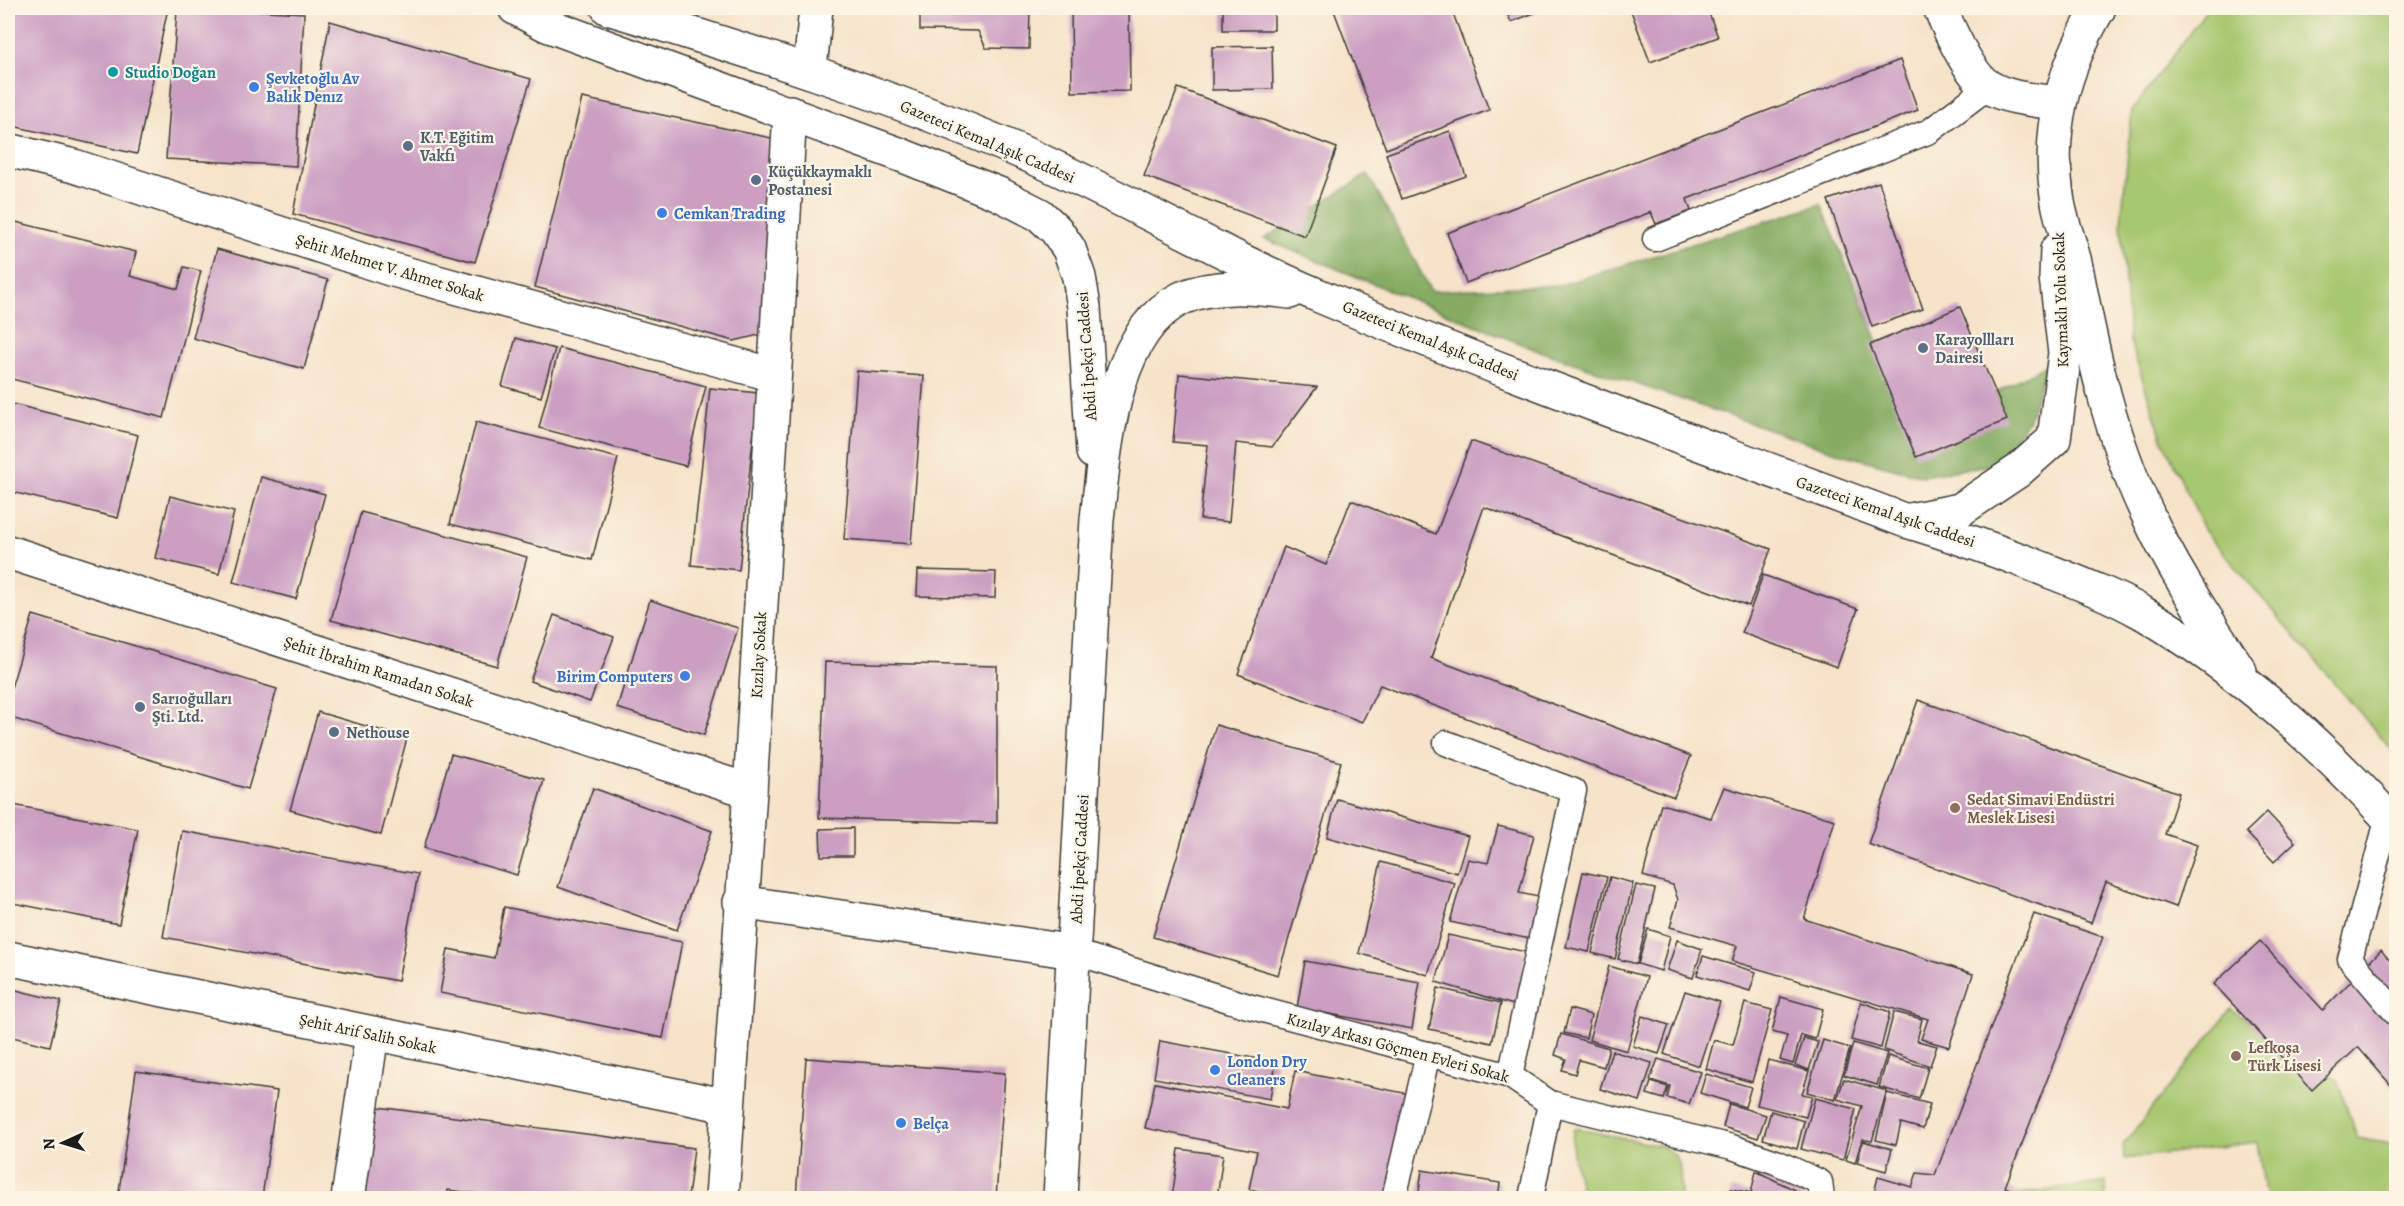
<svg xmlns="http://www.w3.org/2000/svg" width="2404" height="1206" font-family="Alegreya,serif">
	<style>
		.green { fill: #a7c76f; stroke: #627246; stroke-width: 1.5 }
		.forest { fill: #85ac62; stroke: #50643f; stroke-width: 1.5 }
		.building { fill: #cb9ec2 }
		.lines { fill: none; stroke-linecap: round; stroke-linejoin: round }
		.lane-casing { stroke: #3d3a36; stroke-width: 27 }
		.street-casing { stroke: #3d3a36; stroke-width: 36 }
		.secondary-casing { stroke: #3d3a36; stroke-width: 36 }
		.lane { stroke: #fff; stroke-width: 24 }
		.street { stroke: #fff; stroke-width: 33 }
		.secondary { stroke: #fff; stroke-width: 33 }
		.culture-dot { fill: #0f9aa8; stroke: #fcf5e5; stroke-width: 2 }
		.shop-dot { fill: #3f7fe0; stroke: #fcf5e5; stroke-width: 2 }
		.service-dot { fill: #5c6f8a; stroke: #fcf5e5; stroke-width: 2 }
		.education-dot { fill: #8d6e63; stroke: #fcf5e5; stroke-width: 2 }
		.labels { text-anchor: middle; stroke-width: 4.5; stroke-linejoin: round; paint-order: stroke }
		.culture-label { font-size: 16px; font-weight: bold; fill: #0d838f; stroke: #fcf5e5; text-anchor: start }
		.shop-label { font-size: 16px; font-weight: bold; fill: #366cbe; stroke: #fcf5e5; text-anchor: start }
		.service-label { font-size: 16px; font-weight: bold; fill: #4e5e75; stroke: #fcf5e5; text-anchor: start }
		.street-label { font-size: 16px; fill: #1c1c1c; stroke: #fcf5e5 }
		.education-label { font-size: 16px; font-weight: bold; fill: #785e54; stroke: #fcf5e5; text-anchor: start }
	</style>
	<rect width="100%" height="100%" fill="#fcf5e5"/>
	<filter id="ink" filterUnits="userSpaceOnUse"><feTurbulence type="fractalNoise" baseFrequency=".0167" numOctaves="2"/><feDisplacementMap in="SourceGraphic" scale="12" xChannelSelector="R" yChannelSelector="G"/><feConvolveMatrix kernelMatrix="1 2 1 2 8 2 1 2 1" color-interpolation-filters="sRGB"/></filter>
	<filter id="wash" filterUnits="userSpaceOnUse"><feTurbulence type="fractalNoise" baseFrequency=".008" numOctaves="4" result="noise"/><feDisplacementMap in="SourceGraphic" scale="24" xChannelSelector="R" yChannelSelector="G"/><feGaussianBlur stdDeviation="1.35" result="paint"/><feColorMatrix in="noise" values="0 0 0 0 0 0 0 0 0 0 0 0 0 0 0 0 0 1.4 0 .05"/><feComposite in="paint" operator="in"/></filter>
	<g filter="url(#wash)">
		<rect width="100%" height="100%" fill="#f6e3c9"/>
		<g class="green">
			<path d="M2208 8H2396V755L2205 531 2162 438 2129 338 2121 223 2132 111Z"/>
			<path d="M2231 1009 2316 1069 2337 1079 2357 1138 2396 1145V1198H2266L2257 1142 2124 1159 2123 1145Z"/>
			<path d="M1574 1128 1661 1146C1686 1156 1679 1175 1681 1198H1589V1195L1580 1188C1576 1169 1569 1146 1574 1128Z"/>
			<path d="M2106 1182 2105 1198H2021L2022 1194Z"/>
		</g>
		<path class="forest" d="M1368 174 1431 291 1560 285 1821 204 1917 435 2046 365 2029 420 1996 464 1922 476 1842 454 1536 350 1264 239Z"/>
		<g id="blocks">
			<g class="building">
				<path d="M8 8H168L137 154 8 125Z"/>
				<path d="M212 8 304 13 296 166 166 159 177 11Z"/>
				<path d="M920 8H1030L1029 49 986 48 978 31 920 30Z"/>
				<path d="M1071 8H1129L1130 91 1072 92Z"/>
				<rect x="1223" y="8" width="51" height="22"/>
				<path d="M1333 8H1451L1489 110 1386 149Z"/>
				<path d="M1505 8H1547L1511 22Z"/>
				<path d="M1630 8H1707L1718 37 1650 62Z"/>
				<path d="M330 21 531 79 475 262 293 214Z"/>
				<path d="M1272 46 1273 89 1212 90V47Z"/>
				<path d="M1900 60 1918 110 1687 199 1691 211 1656 224 1651 212 1466 283 1447 233Z"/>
				<path d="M1178 88 1337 148 1305 236 1144 176Z"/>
				<path d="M582 98 776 139 763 334 734 341 535 287Z"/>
				<path d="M1450 131 1466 176 1402 199 1386 154Z"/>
				<path d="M1879 182 1923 309 1872 327 1828 200Z"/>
				<path d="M8 220 136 252 130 276 178 289 184 267 201 271 164 418 8 378Z"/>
				<path d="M217 249 328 280 304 369 193 338Z"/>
				<path d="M1960 307 2007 420 1916 457 1870 345Z"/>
				<path d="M516 338 555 349 541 397 502 386Z"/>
				<path d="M559 348 706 386 686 466 539 428Z"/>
				<path d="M857 371 924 376 911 544 844 539Z"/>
				<path d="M1179 374 1317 387 1272 447 1236 443 1229 522 1200 519 1208 445 1173 442Z"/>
				<path d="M710 388 758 393 739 570 691 565Z"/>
				<path d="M8 403 138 435 118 518 8 491Z"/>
				<path d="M476 422 618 458 592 560 450 524Z"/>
				<path d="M1471 441 1771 549 1749 606 1484 507 1431 658 1691 756 1674 797 1380 685 1362 722 1238 674 1284 547 1326 565 1351 500 1436 534Z"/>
				<path d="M261 477 325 494 296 599 233 582Z"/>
				<path d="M170 496 234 512 219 574 155 558Z"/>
				<path d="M361 512 527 557 497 666 331 620Z"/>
				<path d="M918 570 996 572 995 598 917 596Z"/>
				<path d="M1763 575 1858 609 1837 667 1742 633Z"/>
				<path d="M650 600 738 628 704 735 617 708Z"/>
				<path d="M33 615 277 689 248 789 8 717V698Z"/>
				<path d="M554 615 614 637 590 702 530 681Z"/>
				<path d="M825 662 997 666V823L819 818Z"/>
				<path d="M1918 700 2179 793 2165 834 2197 845 2176 907 2106 882 2091 923 1868 844Z"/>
				<path d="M318 712 407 738 381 835 290 810Z"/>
				<path d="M1216 725 1341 762 1278 975 1153 937Z"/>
				<path d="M451 754 544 780 517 875 424 848Z"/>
				<path d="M1724 787 1835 820 1804 919 1973 974 1949 1047 1921 1039 1928 1019 1732 961 1737 946 1670 927 1678 900 1673 885 1643 876 1661 804 1711 818Z"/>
				<path d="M593 788 712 831 677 930 558 887Z"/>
				<path d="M1337 799 1468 836 1457 873 1327 837Z"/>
				<path d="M8 804 138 829 119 924 8 902Z"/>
				<path d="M2267 812 2295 842 2274 862 2246 832Z"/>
				<path d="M1498 826 1534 835 1519 893 1543 898 1534 940 1450 922 1468 859 1488 863Z"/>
				<path d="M853 828V856H821L820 829Z"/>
				<path d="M182 831 418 874 398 981 163 937Z"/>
				<path d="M1381 862 1455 883 1428 975 1359 953Z"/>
				<path d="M1583 872 1607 877 1589 952 1566 947Z"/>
				<path d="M1610 877 1633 883 1615 959 1592 953Z"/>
				<path d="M1636 885 1655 889 1637 964 1618 959Z"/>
				<path d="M504 907 682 942 663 1038 440 993 448 949 494 958Z"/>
				<path d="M2034 914 2103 937 2005 1187 2022 1194 2021 1198H1873L1878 1177 1912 1187 1917 1173 1935 1175Z"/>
				<path d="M1648 929 1670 936 1661 971 1638 964Z"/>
				<path d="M1448 935 1526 952 1517 1006 1436 982Z"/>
				<path d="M1677 940 1702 949 1693 978 1667 970Z"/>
				<path d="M2260 941 2323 1010 2381 950 2396 968V1091L2358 1047 2312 1090 2214 984Z"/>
				<path d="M1703 956 1756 972 1750 991 1697 975Z"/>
				<path d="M1305 961 1420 982 1412 1029 1297 1008Z"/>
				<path d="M1609 966 1647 977 1627 1051 1589 1040Z"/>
				<path d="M8 988 61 1001 50 1046 8 1036Z"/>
				<path d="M1438 988 1501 1003 1492 1043 1429 1029Z"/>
				<path d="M1685 991 1720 1002 1699 1066 1664 1054Z"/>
				<path d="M1781 997 1823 1009 1815 1039 1801 1035 1793 1064 1780 1060 1787 1036 1772 1032Z"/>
				<path d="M1861 1002 1890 1012 1881 1048 1851 1040Z"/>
				<path d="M1745 1003 1772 1010 1752 1082 1706 1069 1714 1040 1733 1045Z"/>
				<path d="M1570 1009 1591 1015 1586 1038 1564 1033Z"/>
				<path d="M1894 1012 1922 1019 1917 1041 1937 1046 1930 1066 1884 1050Z"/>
				<path d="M1642 1016 1669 1025 1659 1054 1633 1046Z"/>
				<path d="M1561 1034 1609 1048 1604 1067 1579 1060 1575 1074 1562 1070 1566 1059 1555 1055Z"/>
				<path d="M1804 1038 1818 1042 1809 1070 1795 1065Z"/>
				<path d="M1823 1040 1850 1048 1835 1100 1807 1092Z"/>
				<path d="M1160 1041 1276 1062 1270 1099 1154 1078Z"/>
				<path d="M1853 1043 1887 1053 1877 1085 1844 1075Z"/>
				<path d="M1612 1051 1652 1063 1640 1101 1600 1089Z"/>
				<path d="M1888 1056 1928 1068 1919 1099 1879 1087Z"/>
				<path d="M806 1058 1005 1073 996 1198H796Z"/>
				<path d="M1658 1059 1701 1072 1689 1104 1667 1098 1670 1086 1650 1080Z"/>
				<path d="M1768 1060 1809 1071 1802 1094 1812 1096 1806 1117 1757 1105Z"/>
				<path d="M136 1071 277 1091 262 1198H118Z"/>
				<path d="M1295 1071 1409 1094 1388 1198H1294L1249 1189 1257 1151 1145 1128 1155 1083 1287 1109Z"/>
				<path d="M1706 1074 1751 1087 1745 1107 1700 1093Z"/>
				<path d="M1844 1079 1887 1091 1872 1141 1862 1139 1855 1163 1846 1160 1862 1106 1837 1099Z"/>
				<path d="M1651 1082 1668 1087 1664 1099 1647 1094Z"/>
				<path d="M1887 1093 1930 1104 1923 1129 1901 1123 1896 1145 1876 1140Z"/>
				<path d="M1815 1098 1856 1109 1843 1160 1801 1149Z"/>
				<path d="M1729 1104 1766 1115 1758 1138 1723 1127Z"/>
				<path d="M377 1107 694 1148 688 1198H512L448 1190 447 1198H365Z"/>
				<path d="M1771 1111 1804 1121 1797 1149 1763 1139Z"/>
				<path d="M1863 1141 1892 1149 1886 1171 1857 1163Z"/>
				<path d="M1179 1149 1223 1155 1217 1198H1172Z"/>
				<path d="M1422 1170 1500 1183 1498 1198H1418Z"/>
				<path d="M1756 1171 1805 1195 1804 1198H1729L1731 1189 1751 1193Z"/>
			</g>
		</g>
	</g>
	<g filter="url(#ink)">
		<use href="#blocks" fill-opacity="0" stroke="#3d3a36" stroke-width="1.5"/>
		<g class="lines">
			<defs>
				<g id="lane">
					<path d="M1655 239 1930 131 1988 87"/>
					<path d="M1446 743 1574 791 1510 1076"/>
					<path d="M2388 817 2350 959 2396 1013"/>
					<path d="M1074 952 1248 1006 1510 1076 1550 1103 1732 1147 1776 1162 1820 1182 1822 1198"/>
					<path d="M1394 1198 1428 1054"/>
					<path d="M1531 1198 1550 1103"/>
				</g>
				<g id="street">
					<path d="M810 69 816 8"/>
					<path d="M8 150 74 166 390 269 774 375"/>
					<path d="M8 552 750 791"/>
					<path d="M740 902 1074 952"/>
					<path d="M8 958 728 1106"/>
					<path d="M348 1198 372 1034"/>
					<path d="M722 1198 750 791 790 112"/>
				</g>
				<g id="secondary">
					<path d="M515 8 547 25 901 155 999 194 1040 215 1056 230 1069 249 1079 277 1084 307 1093 452"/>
					<path d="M608 8C747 50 885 93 1019 151 1122 196 1219 254 1322 297 1514 378 1711 447 1906 521 1947 533 1986 547 2026 562 2066 578 2106 592 2143 613 2242 671 2319 743 2396 826"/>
					<path d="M1940 8C1949 29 1969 75 1989 87 2008 99 2037 100 2058 103"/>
					<path d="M2099 8C2063 69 2046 131 2058 202 2062 226 2073 248 2077 272 2093 355 2111 439 2148 515 2173 570 2207 620 2240 671"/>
					<path d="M1910 520 1960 510 2018 471 2054 439 2065 353 2056 277 2057 250"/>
					<path d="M1060 1198 1097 519C1105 451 1111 332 1182 298 1215 283 1255 288 1290 292"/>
				</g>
			</defs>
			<use href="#lane" class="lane-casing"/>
			<use href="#street" class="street-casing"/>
			<use href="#secondary" class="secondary-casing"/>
			<use href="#lane" class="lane"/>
			<use href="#street" class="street"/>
			<use href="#secondary" class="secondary"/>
		</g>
	</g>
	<circle class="culture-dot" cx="113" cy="72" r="6"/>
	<g class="shop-dot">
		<circle cx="254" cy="87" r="6"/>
		<circle cx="662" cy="213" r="6"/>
		<circle cx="685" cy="676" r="6"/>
		<circle cx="1215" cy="1070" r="6"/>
		<circle cx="901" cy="1123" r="6"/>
	</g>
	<g class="service-dot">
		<circle cx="408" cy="146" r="6"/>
		<circle cx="756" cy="180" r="6"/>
		<circle cx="1923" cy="348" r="6"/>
		<circle cx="140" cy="707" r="6"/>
		<circle cx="334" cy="732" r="6"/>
	</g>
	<g class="education-dot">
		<circle cx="1955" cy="808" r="6"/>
		<circle cx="2236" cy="1056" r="6"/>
	</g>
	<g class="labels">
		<g class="culture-label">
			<text x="125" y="78">Studio Doğan</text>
		</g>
		<g class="shop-label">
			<text x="266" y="84">Şevketoğlu Av<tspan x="266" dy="18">Balık Denız</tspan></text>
			<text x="674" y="219">Cemkan Trading</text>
			<text x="673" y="682" text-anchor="end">Birim Computers</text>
			<text x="1227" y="1067">London Dry<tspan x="1227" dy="18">Cleaners</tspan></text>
			<text x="913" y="1129">Belça</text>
		</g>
		<g class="service-label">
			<text x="420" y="143">K.T. Eğitim<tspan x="420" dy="18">Vakfı</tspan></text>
			<text x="768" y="177">Küçükkaymaklı<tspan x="768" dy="18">Postanesi</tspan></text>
			<text x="1935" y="345">Karayollları<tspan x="1935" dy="18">Dairesi</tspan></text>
			<text x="152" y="704">Sarıoğulları<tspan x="152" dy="18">Şti. Ltd.</tspan></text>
			<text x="346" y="738">Nethouse</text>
		</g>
		<g class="street-label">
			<text transform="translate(988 141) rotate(23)" y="6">Gazeteci Kemal Aşık Caddesi</text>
			<text transform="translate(390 267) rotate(17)" y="6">Şehit Mehmet V. Ahmet Sokak</text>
			<text transform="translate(2060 300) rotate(-92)" y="6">Kaymaklı Yolu Sokak</text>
			<text transform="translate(1431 340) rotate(22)" y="6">Gazeteci Kemal Aşık Caddesi</text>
			<text transform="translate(1086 356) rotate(-94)" y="6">Abdi İpekçi Caddesi</text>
			<text transform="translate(1886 511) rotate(19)" y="6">Gazeteci Kemal Aşık Caddesi</text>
			<text transform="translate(758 655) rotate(-87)" y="6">Kızılay Sokak</text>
			<text transform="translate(379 671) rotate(18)" y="6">Şehit İbrahim Ramadan Sokak</text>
			<text transform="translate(1079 859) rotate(-87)" y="6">Abdi İpekçi Caddesi</text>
			<text transform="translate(368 1033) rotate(12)" y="6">Şehit Arif Salih Sokak</text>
			<text transform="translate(1398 1047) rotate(15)" y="6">Kızılay Arkası Göçmen Evleri Sokak</text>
		</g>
		<g class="education-label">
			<text x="1967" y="805">Sedat Simavi Endüstri<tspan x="1967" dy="18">Meslek Lisesi</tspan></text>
			<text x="2248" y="1053">Lefkoşa<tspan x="2248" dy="18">Türk Lisesi</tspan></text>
		</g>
	</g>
	<rect width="2404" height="1206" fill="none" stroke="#fcf5e5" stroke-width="30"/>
	<g transform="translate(63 1143) rotate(266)" stroke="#fcf5e5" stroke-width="4.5" paint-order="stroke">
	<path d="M0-4.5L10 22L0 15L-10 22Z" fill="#1c1c1c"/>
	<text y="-9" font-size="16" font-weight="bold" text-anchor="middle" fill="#1c1c1c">N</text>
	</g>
</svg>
